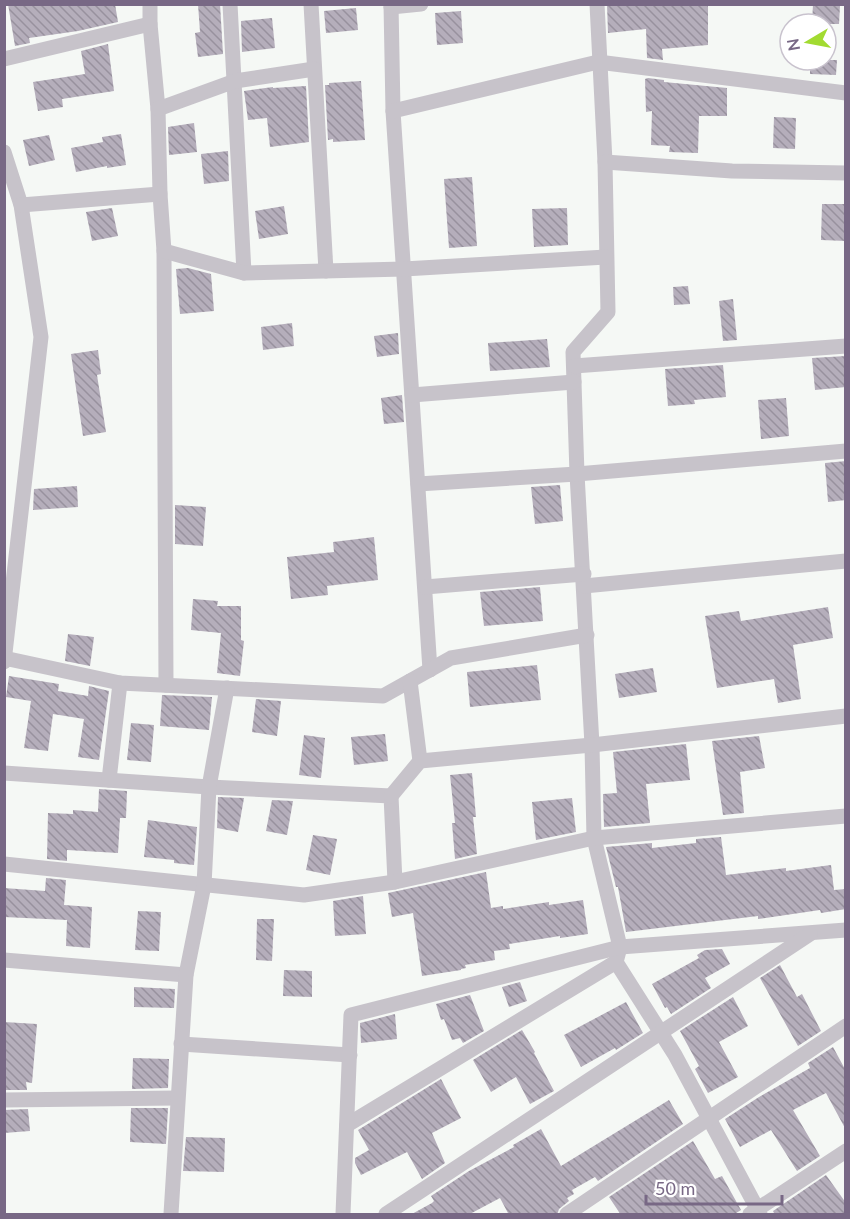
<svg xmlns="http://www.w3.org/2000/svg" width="850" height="1219" font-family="Lato,sans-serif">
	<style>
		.building { fill: url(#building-back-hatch) }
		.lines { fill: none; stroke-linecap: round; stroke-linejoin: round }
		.street { stroke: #c7c3ca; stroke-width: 15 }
	</style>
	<defs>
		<pattern id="building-back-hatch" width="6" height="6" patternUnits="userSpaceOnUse" patternTransform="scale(1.5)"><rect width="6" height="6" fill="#b5aebb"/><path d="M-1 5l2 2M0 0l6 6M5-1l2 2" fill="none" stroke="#98919e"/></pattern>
	</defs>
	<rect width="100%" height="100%" fill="#f5f8f5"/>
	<g class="building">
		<path d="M8 4H115L118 22 78 31 29 38 30 43 15 46Z"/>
		<path d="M198 4H220L223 54 198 57 195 33 200 32Z"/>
		<path d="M607 4H708V45L662 49 663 60 647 58 646 29 608 33Z"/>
		<path d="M813 4 840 6 839 24H812Z"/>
		<path d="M356 8 358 30 326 33 324 11Z"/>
		<path d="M461 11 463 43 437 45 435 13Z"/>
		<path d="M272 18 275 48 242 52 241 21Z"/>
		<path d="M108 44 114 91 62 99 63 107 38 111 33 82 85 74 81 51Z"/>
		<path d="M810 60H837L836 75 810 74Z"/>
		<path d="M648 78 664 80V82L727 88V116H699L698 153 669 152 670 146 651 145 652 111 646 112 645 79Z"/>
		<path d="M361 81 365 140 333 142V139L328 140 325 85H329V83Z"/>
		<path d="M306 86 309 142 270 147 267 118 248 120 244 91 273 87V88Z"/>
		<path d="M774 117 796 118 795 149 773 148Z"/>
		<path d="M194 123 197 152 169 155 168 127Z"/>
		<path d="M121 134 126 165 107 168V166L76 172 71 148 103 142 102 137Z"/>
		<path d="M49 135 55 160 29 166 23 140Z"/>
		<path d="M228 151 229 181 204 184 201 154Z"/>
		<path d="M472 177 477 246 449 248 444 179Z"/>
		<path d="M822 204H846V241L821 240Z"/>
		<path d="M284 206 288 234 259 239 255 211Z"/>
		<path d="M112 208 118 236 92 241 86 212Z"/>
		<path d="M567 208 568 245 534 247 532 209Z"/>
		<path d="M188 268 211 274 214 311 180 314 176 269Z"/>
		<path d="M688 286 690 304 674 305 673 287Z"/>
		<path d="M733 299 737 340 723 341 719 301Z"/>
		<path d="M292 323 294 346 263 350 261 327Z"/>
		<path d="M398 333 399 354 377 357 374 336Z"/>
		<path d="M547 339 550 367 490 371 488 343Z"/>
		<path d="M98 350 101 374 97 375 106 432 83 436 71 354Z"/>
		<path d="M846 356V387L815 390 812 358Z"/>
		<path d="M723 365 726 397 694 400 695 404 668 406 665 369Z"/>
		<path d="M402 395 404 422 384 424 381 398Z"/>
		<path d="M786 398 789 436 761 439 758 400Z"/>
		<path d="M846 461V500L828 502 825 463Z"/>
		<path d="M560 485 563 521 535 524 531 487Z"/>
		<path d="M77 486 78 507 33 510 34 489Z"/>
		<path d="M175 505 206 507 203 546 175 544Z"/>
		<path d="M374 537 378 580 327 586 328 595 291 599 287 557 334 552 333 542Z"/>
		<path d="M540 587 543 621 484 626 480 592Z"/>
		<path d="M193 599 218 601 217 606H241V640L244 641 240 676 217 673 221 633 191 630Z"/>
		<path d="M828 607 833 638 793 645 801 699 778 703 774 679 717 688 705 616 739 611 741 621Z"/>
		<path d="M68 634 94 637 90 666 65 661Z"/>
		<path d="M537 665 541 700 470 707 467 672Z"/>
		<path d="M653 668 657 692 619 698 615 674Z"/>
		<path d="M9 676 59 684 58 691 88 696 89 686 109 691 99 760 78 757 84 719 53 714 48 751 24 748 31 701 6 697Z"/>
		<path d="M162 695 212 697 209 730 160 726Z"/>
		<path d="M256 699 281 701 277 736 252 732Z"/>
		<path d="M131 723 154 725 151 762 127 760Z"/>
		<path d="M385 734 388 761 354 765 351 737Z"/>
		<path d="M304 735 325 738 321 778 299 775Z"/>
		<path d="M759 736 765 768 740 772 744 813 723 815 712 741Z"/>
		<path d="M686 744 690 780 646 784 650 823 604 827 603 794 617 793 613 752Z"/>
		<path d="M472 773 476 817H473L477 854 455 859 452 823H455L450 775Z"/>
		<path d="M99 789 127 791 126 818H120L118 853 67 850V861L47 859 48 813 73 814V810L98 812Z"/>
		<path d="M218 797 244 798 238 832 217 828Z"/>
		<path d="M572 798 576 832 536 840 532 802Z"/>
		<path d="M272 800 293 801 287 835 266 831Z"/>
		<path d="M148 820 197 827 194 865 174 863V860L144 857Z"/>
		<path d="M313 835 337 839 330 875 306 870Z"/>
		<path d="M721 837 726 875 786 868V871L831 865 834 890 846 889V909L821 913 820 910 758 919V916L626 932 618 887H616L606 847 652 843V848L696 843V839Z"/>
		<path d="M486 872 491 908 503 906V909L549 902V905L583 900 588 934 560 938V936L509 944 510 949 494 951 495 960 465 965 466 968 461 969V970L422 976 413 913 392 917 388 893Z"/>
		<path d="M46 878 66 880 64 905 92 907 90 948 66 946 67 920 4 917V888L45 891Z"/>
		<path d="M363 896 366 934 335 936 333 901Z"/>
		<path d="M138 911 161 912 159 951 135 950Z"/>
		<path d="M257 919H274L272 961 256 960Z"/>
		<path d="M722 949 730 964 705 978 711 988 671 1014 667 1007 665 1008 652 984 699 958 697 955 705 950Z"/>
		<path d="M780 965 797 997 802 994 821 1031 798 1046 760 978Z"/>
		<path d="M284 970 312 971V997L283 996Z"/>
		<path d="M520 982 527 1001 509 1007 502 987Z"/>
		<path d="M134 987 175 989 174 1008 134 1007Z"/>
		<path d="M470 995 484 1031 463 1043 460 1038 452 1040 444 1019 441 1020 436 1004Z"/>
		<path d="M733 997 748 1026 719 1042 738 1077 708 1093 695 1069 699 1066 680 1031Z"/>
		<path d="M626 1002 643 1033 616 1050 615 1048 581 1067 564 1035Z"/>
		<path d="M395 1014 397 1039 361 1043 360 1023Z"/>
		<path d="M4 1022 37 1024 32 1083 26 1082 27 1090H4Z"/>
		<path d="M522 1030 535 1052 534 1053 554 1091 530 1104 516 1077 491 1092 473 1060Z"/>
		<path d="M833 1047 846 1071V1130L826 1093 793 1110 820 1156 797 1171 771 1130 740 1147 725 1119 759 1097 810 1068 808 1063Z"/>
		<path d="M133 1058 169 1059 168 1088 132 1089Z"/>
		<path d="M441 1079 461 1118 432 1133 445 1163 422 1179 407 1152 361 1175 355 1163V1158L369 1150 358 1130Z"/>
		<path d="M669 1100 683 1124 598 1181 595 1177 572 1190 574 1194 567 1198 569 1201 559 1209 557 1215H509L500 1198 468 1215H410L432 1203 434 1201 431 1196 469 1171 514 1147 513 1145 541 1129 561 1166Z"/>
		<path d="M131 1108H168L166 1144 130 1142Z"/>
		<path d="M28 1109 30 1131 4 1133V1110Z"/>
		<path d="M186 1137 225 1138 224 1172 183 1171Z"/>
		<path d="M693 1141 715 1179 722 1176 741 1210 733 1215H621L609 1197Z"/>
		<path d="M826 1175 846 1203V1215H775L773 1211Z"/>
	</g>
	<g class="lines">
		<g class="street">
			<path d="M150 4V24L158 109 160 194 164 251 166 685"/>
			<path d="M230 4 244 273"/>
			<path d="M311 4 326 271"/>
			<path d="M391 4 393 111 430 670"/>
			<path d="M597 4 605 162 608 312 573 352 577 474 592 745 594 838 620 947 616 962 675 1055 760 1214"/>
			<path d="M391 7 421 4"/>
			<path d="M4 59 150 24"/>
			<path d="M158 109 235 81 314 69"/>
			<path d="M393 111 598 62 846 93"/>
			<path d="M4 152 21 205 41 337 4 662"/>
			<path d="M605 162 732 171 846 173"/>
			<path d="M21 205 160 194"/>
			<path d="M164 251 244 273 404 269 606 257"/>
			<path d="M574 366 846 346"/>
			<path d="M412 395 574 382"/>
			<path d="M418 484 577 474 846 451"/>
			<path d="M584 586 846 561"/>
			<path d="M425 587 584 574"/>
			<path d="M4 658 120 683 383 696 451 658 587 635"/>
			<path d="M410 681 420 761"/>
			<path d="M4 773 209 787 391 796 395 882"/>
			<path d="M109 780 120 683"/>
			<path d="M391 796 420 761 592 745 846 716"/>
			<path d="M4 864 304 895 395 882 594 838 846 816"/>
			<path d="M4 960 186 975"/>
			<path d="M181 1044 350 1055"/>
			<path d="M4 1100 177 1098"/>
			<path d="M347 1125 616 962"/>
			<path d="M171 1214 186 975 204 885 209 787 227 688"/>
			<path d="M343 1214 351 1015 620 947 846 930"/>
			<path d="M386 1214 810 934"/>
			<path d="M567 1214 846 1026"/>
			<path d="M750 1214 846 1151"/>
		</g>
	</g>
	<rect width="850" height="1219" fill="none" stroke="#786885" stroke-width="12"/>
	<g transform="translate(808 42) rotate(260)"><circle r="28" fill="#ffffff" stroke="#c9c3ce" stroke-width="1.5"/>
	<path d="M0-4.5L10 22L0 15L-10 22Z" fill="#a2db31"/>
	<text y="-9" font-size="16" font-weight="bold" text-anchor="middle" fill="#786885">N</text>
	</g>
	<path d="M646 1195v9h136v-9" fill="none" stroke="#786885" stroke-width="3"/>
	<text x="655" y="1195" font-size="18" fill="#786885" stroke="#ffffff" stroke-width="4.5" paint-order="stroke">50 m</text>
</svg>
